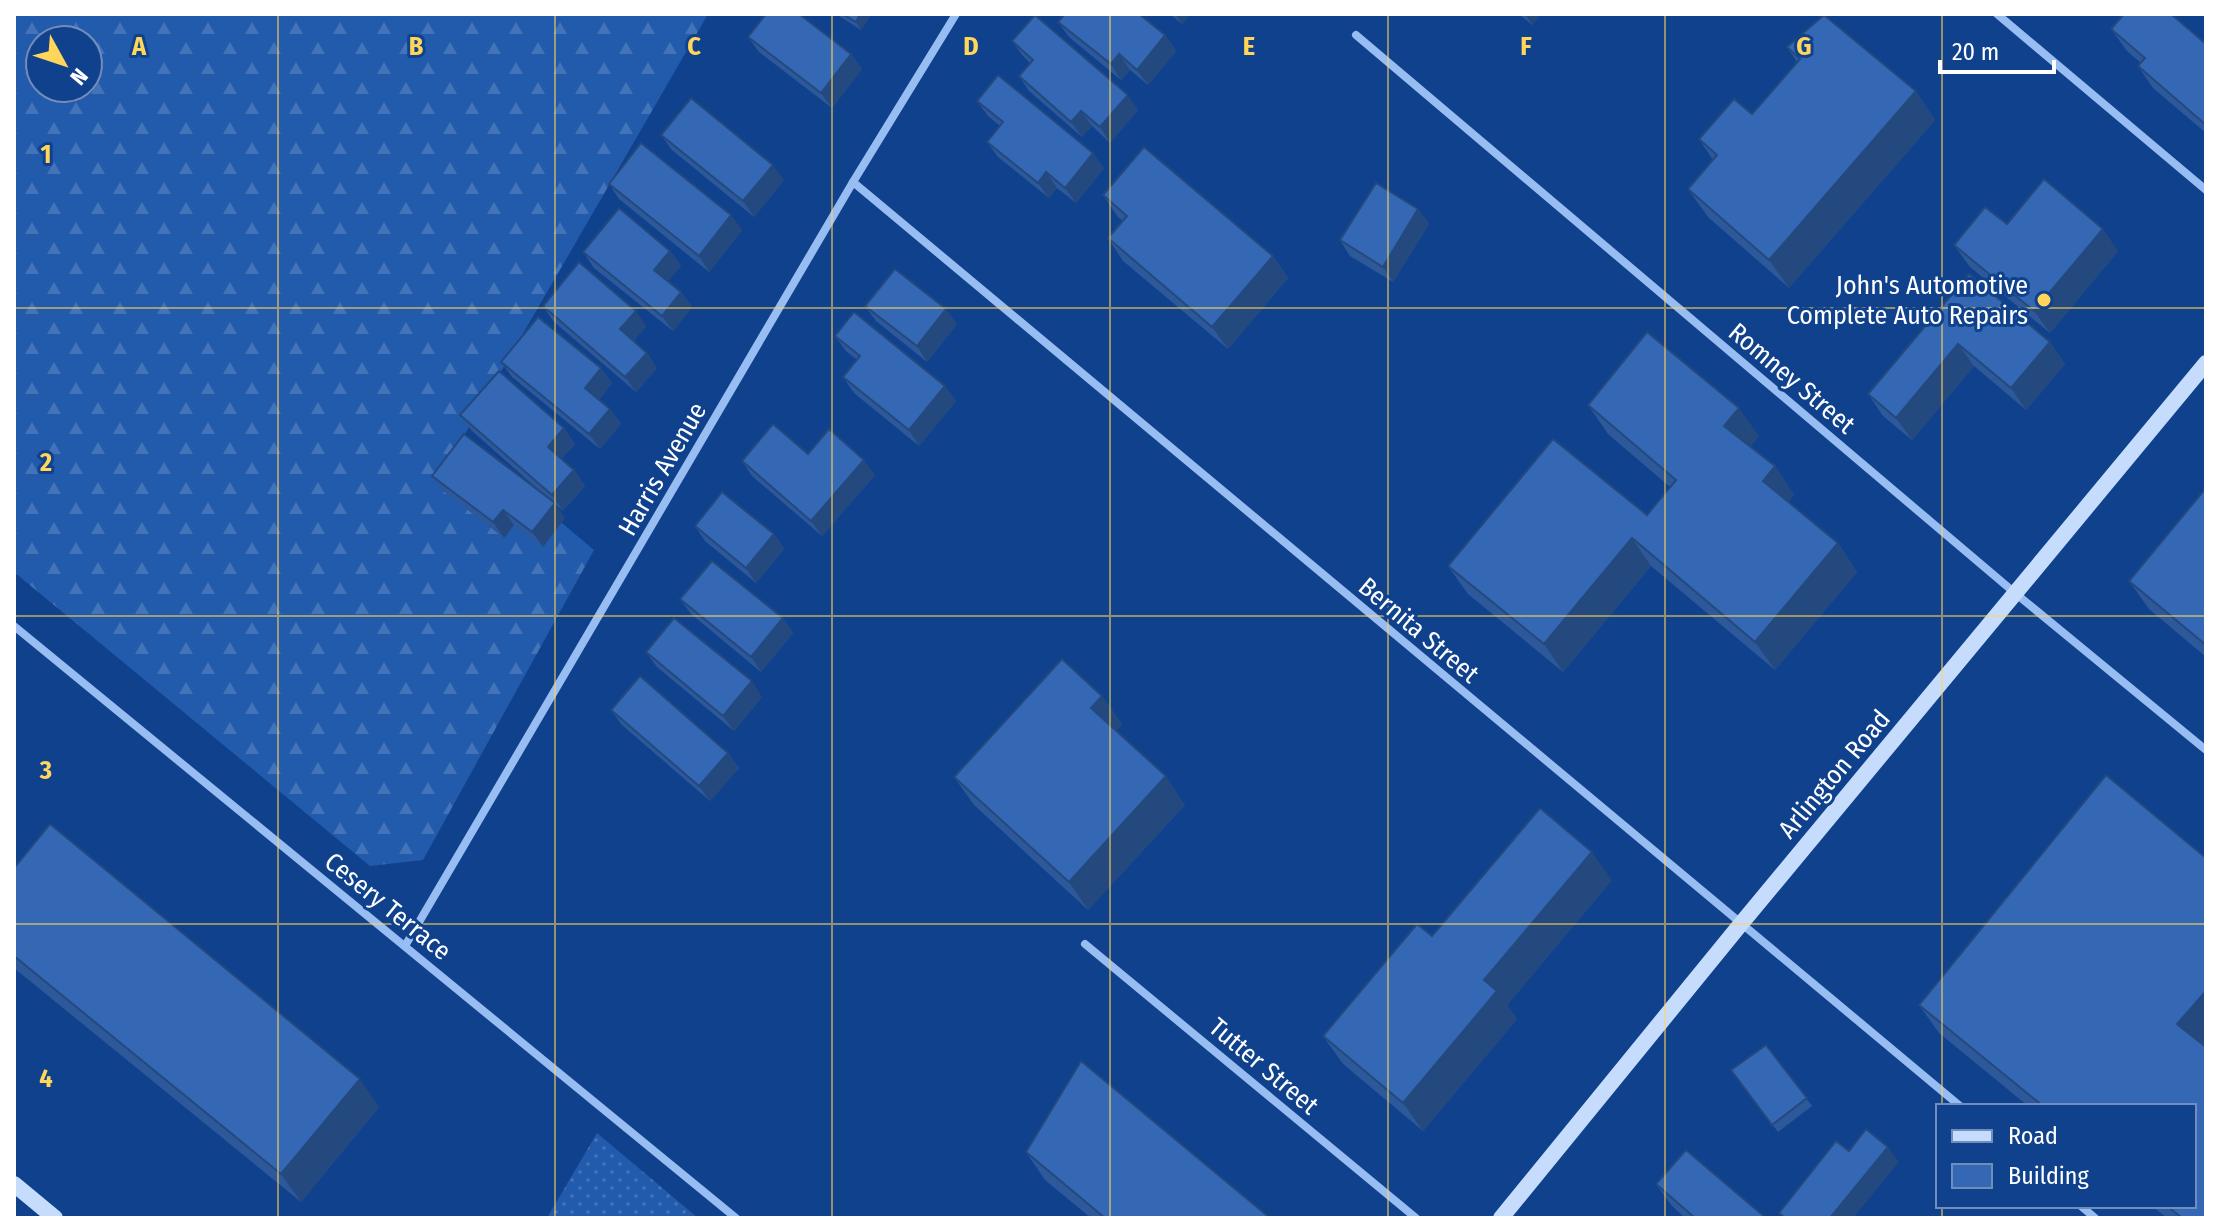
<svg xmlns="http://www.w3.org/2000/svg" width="2220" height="1232" font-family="'Fira Sans Condensed',sans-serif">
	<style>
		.grass { fill: url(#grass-dots) }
		.forest { fill: url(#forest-firs); fill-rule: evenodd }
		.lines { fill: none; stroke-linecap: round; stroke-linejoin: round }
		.minor { stroke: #98bdf2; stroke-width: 8 }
		.secondary { stroke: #c6dcfc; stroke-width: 16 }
		.wall { fill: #2d599b }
		.shaded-wall { fill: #24497e }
		.building { fill: #3468b4; stroke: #24497e; stroke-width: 2 }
		.grid { fill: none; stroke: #ffd659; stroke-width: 2; stroke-opacity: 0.55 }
		.poi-dot { fill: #ffd659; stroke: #10418d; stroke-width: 3 }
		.labels { text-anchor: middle; stroke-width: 6; stroke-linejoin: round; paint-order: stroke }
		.poi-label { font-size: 26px; fill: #fff; stroke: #10418d; text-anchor: end }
		.street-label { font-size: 26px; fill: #fff; stroke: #10418d }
		.grid-label { font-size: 26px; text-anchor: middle; font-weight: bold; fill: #ffd659; stroke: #10418d; stroke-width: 6; stroke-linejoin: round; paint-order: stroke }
	</style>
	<defs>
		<pattern id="grass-dots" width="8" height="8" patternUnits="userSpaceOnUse" patternTransform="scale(2)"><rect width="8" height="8" fill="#225aac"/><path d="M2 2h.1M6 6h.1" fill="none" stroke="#4373b8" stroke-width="1.8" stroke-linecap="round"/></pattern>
		<pattern id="forest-firs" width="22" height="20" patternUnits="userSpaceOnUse" patternTransform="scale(2)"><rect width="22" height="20" fill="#225aac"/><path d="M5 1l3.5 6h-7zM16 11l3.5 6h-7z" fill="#4373b8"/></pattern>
	</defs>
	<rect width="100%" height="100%" fill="#10418d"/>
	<path class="grass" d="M597 1133 698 1218H547Z"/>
	<path class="forest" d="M14 14H708L462 439 594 550 423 860 370 866 14 572ZM40 40H88V88H40Z"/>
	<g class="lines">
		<g class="minor">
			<path d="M1997 14 2206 190"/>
			<path d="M1356 35 2015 593 2206 750"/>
			<path d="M853 182 1960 1106"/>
			<path d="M14 626 736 1218"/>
			<path d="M1085 944 1416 1218"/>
			<path d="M405 946 853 182 956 14"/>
			<path d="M2081 1206 2095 1218"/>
		</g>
		<g class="secondary">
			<path d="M14 1184 55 1218"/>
			<path d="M1501 1218 1740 925 2206 363"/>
		</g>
	</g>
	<g class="wall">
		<path d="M836 14H871L861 30Z"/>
		<path d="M1170 14H1190L1182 24Z"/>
		<path d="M1519 14H1541L1532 25Z"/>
		<path d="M1058 22 1165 35 1176 51 1148 85 1130 70 1121 80 1069 37Z"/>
		<path d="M2111 29 2206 44V133L2153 88 2138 66 2141 63 2127 51Z"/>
		<path d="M748 37 851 54 862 69 832 108 759 52Z"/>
		<path d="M1012 41 1138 110 1110 143 1092 126 1082 137 1029 91 1019 76 1030 63 1023 56Z"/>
		<path d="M1787 47 1916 91 1935 120 1789 288 1708 217 1688 189 1713 160 1699 139 1752 114 1797 62Z"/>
		<path d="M977 101 1104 168 1076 203 1057 188 1049 198 998 157 987 142 1000 126 988 116Z"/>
		<path d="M661 135 784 180 754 217 672 150Z"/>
		<path d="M609 184 742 230 709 272 619 199Z"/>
		<path d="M1103 195 1273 256 1288 278 1228 349 1123 261 1108 238 1123 221 1118 217Z"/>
		<path d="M1418 209 1429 224 1393 282 1350 256 1340 240Z"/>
		<path d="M1954 245 2118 251 2050 333 1970 267Z"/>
		<path d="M670 251 681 266 668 281 681 292 692 307 673 331 594 268 583 252Z"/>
		<path d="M1969 274 2050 342 2065 364 2026 410 1974 366 1912 440 1883 416 1868 394Z"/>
		<path d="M543 306 646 326 633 341 647 353 657 368 636 392 553 321Z"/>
		<path d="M865 306 957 324 927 362 876 321Z"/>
		<path d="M835 336 945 386 956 401 919 446 854 393 843 377 857 360 846 351Z"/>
		<path d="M501 362 601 368 612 383 599 400 610 409 621 424 600 449 512 377Z"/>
		<path d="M1588 405 1759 436 1750 447 1775 466 1794 495 1788 502 1838 543 1857 572 1775 670 1651 566 1563 672 1468 594 1448 566 1647 515 1670 487 1608 434Z"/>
		<path d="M460 415 564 428 575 444 561 459 574 470 585 486 563 511 555 504 565 518 543 547 514 525 504 538 443 491 432 476 551 501 471 430Z"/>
		<path d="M808 454 875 475 822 536 752 476 742 461Z"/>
		<path d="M2206 488V657L2149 609 2129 581Z"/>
		<path d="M695 526 774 534 784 549 756 583 705 541Z"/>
		<path d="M680 599 783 618 793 633 761 672 691 614Z"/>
		<path d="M646 652 762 697 734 731 657 667Z"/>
		<path d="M1102 696 1122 724 1116 731 1185 805 1088 910 974 805 954 777Z"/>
		<path d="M611 710 728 753 739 768 710 801 622 725Z"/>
		<path d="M2206 858V1042L2203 1045 2206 1218H2167L2152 1206H2194V1106H2028L1939 1033 1919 1005Z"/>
		<path d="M14 868 379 1107 301 1202 14 968Z"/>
		<path d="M1612 880 1507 1005 1517 1019 1423 1131 1343 1064 1323 1036 1432 936Z"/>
		<path d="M1766 1045 1812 1106 1778 1132 1731 1070Z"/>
		<path d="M1026 1152 1270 1218H1091L1045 1180Z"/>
		<path d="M1656 1184 1766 1218H1685L1672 1206Z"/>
	</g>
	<g class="shaded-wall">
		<path d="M860 14H871L861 30 856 22Z"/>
		<path d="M1175 14H1190L1182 24Z"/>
		<path d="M1525 14H1541L1532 25Z"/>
		<path d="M1165 35 1176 51 1148 85 1137 70Z"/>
		<path d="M851 54 862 69 832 108 821 93Z"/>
		<path d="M1119 54 1130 70 1121 80 1111 64Z"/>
		<path d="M1916 91 1935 120 1789 288 1769 260Z"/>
		<path d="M1128 95 1138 110 1110 143 1100 127Z"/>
		<path d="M1081 111 1092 126 1082 137 1071 122Z"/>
		<path d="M1093 153 1104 168 1076 203 1065 188Z"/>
		<path d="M773 165 784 180 754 217 743 201Z"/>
		<path d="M1046 172 1057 188 1049 198 1038 183Z"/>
		<path d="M1418 209 1429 224 1393 282 1383 267Z"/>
		<path d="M731 215 742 230 709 272 699 256Z"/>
		<path d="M2103 229 2118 251 2050 333 2034 311Z"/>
		<path d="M670 251 681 266 665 285 654 270Z"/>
		<path d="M1273 256 1288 278 1228 349 1212 327Z"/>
		<path d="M681 292 692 307 673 331 662 316Z"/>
		<path d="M946 309 957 324 927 362 917 346Z"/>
		<path d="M636 311 646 326 631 345 620 329Z"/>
		<path d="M2050 342 2065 364 2026 410 2011 388Z"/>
		<path d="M1958 344 1974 366 1912 440 1896 418Z"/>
		<path d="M647 353 657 368 636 392 625 377Z"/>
		<path d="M601 368 612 383 596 404 585 388Z"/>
		<path d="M945 386 956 401 919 446 909 430Z"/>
		<path d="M1739 408 1759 436 1744 455 1724 426Z"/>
		<path d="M610 409 621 424 600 449 589 434Z"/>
		<path d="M564 428 575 444 558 462 548 447Z"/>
		<path d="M864 460 875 475 822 536 811 521Z"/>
		<path d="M1775 466 1794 495 1782 509 1763 481Z"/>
		<path d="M574 470 585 486 563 511 552 495Z"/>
		<path d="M555 503 565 518 543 547 532 532Z"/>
		<path d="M503 510 514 525 504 538 493 522Z"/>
		<path d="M774 534 784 549 756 583 746 568Z"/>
		<path d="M1632 538 1651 566 1563 672 1544 644Z"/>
		<path d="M1838 543 1857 572 1775 670 1755 642Z"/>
		<path d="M783 618 793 633 761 672 751 657Z"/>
		<path d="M752 681 762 697 734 731 723 716Z"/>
		<path d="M1102 696 1122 724 1111 736 1091 708Z"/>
		<path d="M728 753 739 768 710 801 699 786Z"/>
		<path d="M1166 776 1185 805 1088 910 1069 882Z"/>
		<path d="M1592 852 1612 880 1507 1005 1517 1019 1423 1131 1403 1103 1484 980Z"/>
		<path d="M2206 991V1042L2197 1052 2177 1024Z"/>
		<path d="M360 1079 379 1107 301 1202 281 1174Z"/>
		<path d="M1888 1147 1899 1162 1853 1218H1830Z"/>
	</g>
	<g class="building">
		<path d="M766 14H799L851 54 821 93 748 37Z"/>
		<path d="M843 14H860L856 22Z"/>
		<path d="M1065 14H1139L1165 35 1137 70 1119 54 1111 64 1058 22Z"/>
		<path d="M2124 14H2171L2206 44V125L2138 66 2145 58 2111 29Z"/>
		<path d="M1035 15 1128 95 1100 127 1081 111 1071 122 1019 76 1033 60 1012 41Z"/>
		<path d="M1824 15 1916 91 1769 260 1688 189 1717 155 1699 139 1734 99 1752 114 1800 59 1787 47Z"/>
		<path d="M998 75 1093 153 1065 188 1046 172 1038 183 987 142 1003 122 977 101Z"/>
		<path d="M691 98 773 165 743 201 661 135Z"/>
		<path d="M641 143 731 215 699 256 609 184Z"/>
		<path d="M1144 147 1273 256 1212 327 1108 238 1127 216 1103 195Z"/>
		<path d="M2044 179 2103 229 2034 311 1954 245 1985 207 2007 224Z"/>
		<path d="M1376 183 1418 209 1383 267 1340 240Z"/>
		<path d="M619 208 670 251 654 270 681 292 662 316 583 252Z"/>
		<path d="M579 262 636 311 620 329 647 353 625 377 543 306Z"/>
		<path d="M895 269 946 309 917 346 865 306Z"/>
		<path d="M1969 274 2050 342 2011 388 1958 344 1896 418 1868 394Z"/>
		<path d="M854 312 945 386 909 430 843 377 860 356 835 336Z"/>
		<path d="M538 317 601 368 585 388 610 409 589 434 501 362Z"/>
		<path d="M1647 332 1739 408 1724 426 1775 466 1763 481 1838 543 1755 642 1632 538 1544 644 1448 566 1553 439 1647 515 1676 480 1588 405Z"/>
		<path d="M499 371 564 428 548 447 574 470 552 495 460 415Z"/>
		<path d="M773 424 808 454 829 429 864 460 811 521 742 461Z"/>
		<path d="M464 434 555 503 532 532 503 510 493 522 432 476Z"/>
		<path d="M2206 488V645L2129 581Z"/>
		<path d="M722 492 774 534 746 568 695 526Z"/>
		<path d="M712 561 783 618 751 657 680 599Z"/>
		<path d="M674 618 752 681 723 716 646 652Z"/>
		<path d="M1062 659 1102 696 1091 708 1166 776 1069 882 954 777Z"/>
		<path d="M640 676 728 753 699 786 611 710Z"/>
		<path d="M2106 775 2206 858V991L2177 1024 2206 1047V1218H2182L2167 1206H2194V1106H2043L1919 1005Z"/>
		<path d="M1540 808 1592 852 1484 980 1497 991 1403 1103 1323 1036 1417 924 1432 936Z"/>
		<path d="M50 824 360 1079 281 1174 14 956V868Z"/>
		<path d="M1766 1045 1807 1098 1772 1125 1731 1070Z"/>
		<path d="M1081 1061 1270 1218H1105L1026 1152Z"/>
		<path d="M1866 1129 1888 1147 1830 1218H1785L1779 1213 1836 1141 1849 1151Z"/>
		<path d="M1686 1150 1766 1218H1695L1656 1184Z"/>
	</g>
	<path class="grid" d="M278 14V1218M555 14V1218M832 14V1218M1110 14V1218M1388 14V1218M1665 14V1218M1942 14V1106M14 308H2206M14 616H2206M14 924H2206M1942 1206V1218"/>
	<circle class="poi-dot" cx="2044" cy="300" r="8"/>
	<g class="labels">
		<g class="poi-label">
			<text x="2028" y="294">John's Automotive<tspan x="2028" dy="30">Complete Auto Repairs</tspan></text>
		</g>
		<g class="street-label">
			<text transform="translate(1792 378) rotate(40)" y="9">Romney Street</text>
			<text transform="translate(662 469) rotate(-60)" y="9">Harris Avenue</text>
			<text transform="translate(1419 630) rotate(40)" y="9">Bernita Street</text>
			<text transform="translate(1834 774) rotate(-50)" y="9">Arlington Road</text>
			<text transform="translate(388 906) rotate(39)" y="9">Cesery Terrace</text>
			<text transform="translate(1264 1066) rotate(40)" y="9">Tutter Street</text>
		</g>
	</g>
	<g class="grid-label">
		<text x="139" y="55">A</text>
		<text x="416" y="55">B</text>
		<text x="694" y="55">C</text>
		<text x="971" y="55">D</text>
		<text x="1249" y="55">E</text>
		<text x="1526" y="55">F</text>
		<text x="1804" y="55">G</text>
		<text x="46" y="163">1</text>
		<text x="46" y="471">2</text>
		<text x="46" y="779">3</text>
		<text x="46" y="1087">4</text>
	</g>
	<rect width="2220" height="1232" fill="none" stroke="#ffffff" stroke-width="32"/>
	<rect x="1936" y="1104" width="260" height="104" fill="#10418d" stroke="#708dbb" stroke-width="2"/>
	<rect x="1952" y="1130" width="40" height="12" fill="#c6dcfc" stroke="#708dbb" stroke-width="2"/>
	<text x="2008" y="1144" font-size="24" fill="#ffffff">Road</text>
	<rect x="1952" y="1164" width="40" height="24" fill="#3468b4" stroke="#708dbb" stroke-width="2"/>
	<text x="2008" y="1184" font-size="24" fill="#ffffff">Building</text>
	<g transform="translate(64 64) rotate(130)"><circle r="38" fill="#10418d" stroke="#708dbb" stroke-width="2"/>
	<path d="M0-6L14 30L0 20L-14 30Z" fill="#ffd659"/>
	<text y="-12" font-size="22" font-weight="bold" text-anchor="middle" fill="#ffffff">N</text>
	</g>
	<path d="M1940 60v12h114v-12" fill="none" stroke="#ffffff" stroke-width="4"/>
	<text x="1952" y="60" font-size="24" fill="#ffffff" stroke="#10418d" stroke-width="6" paint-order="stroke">20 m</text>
</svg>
